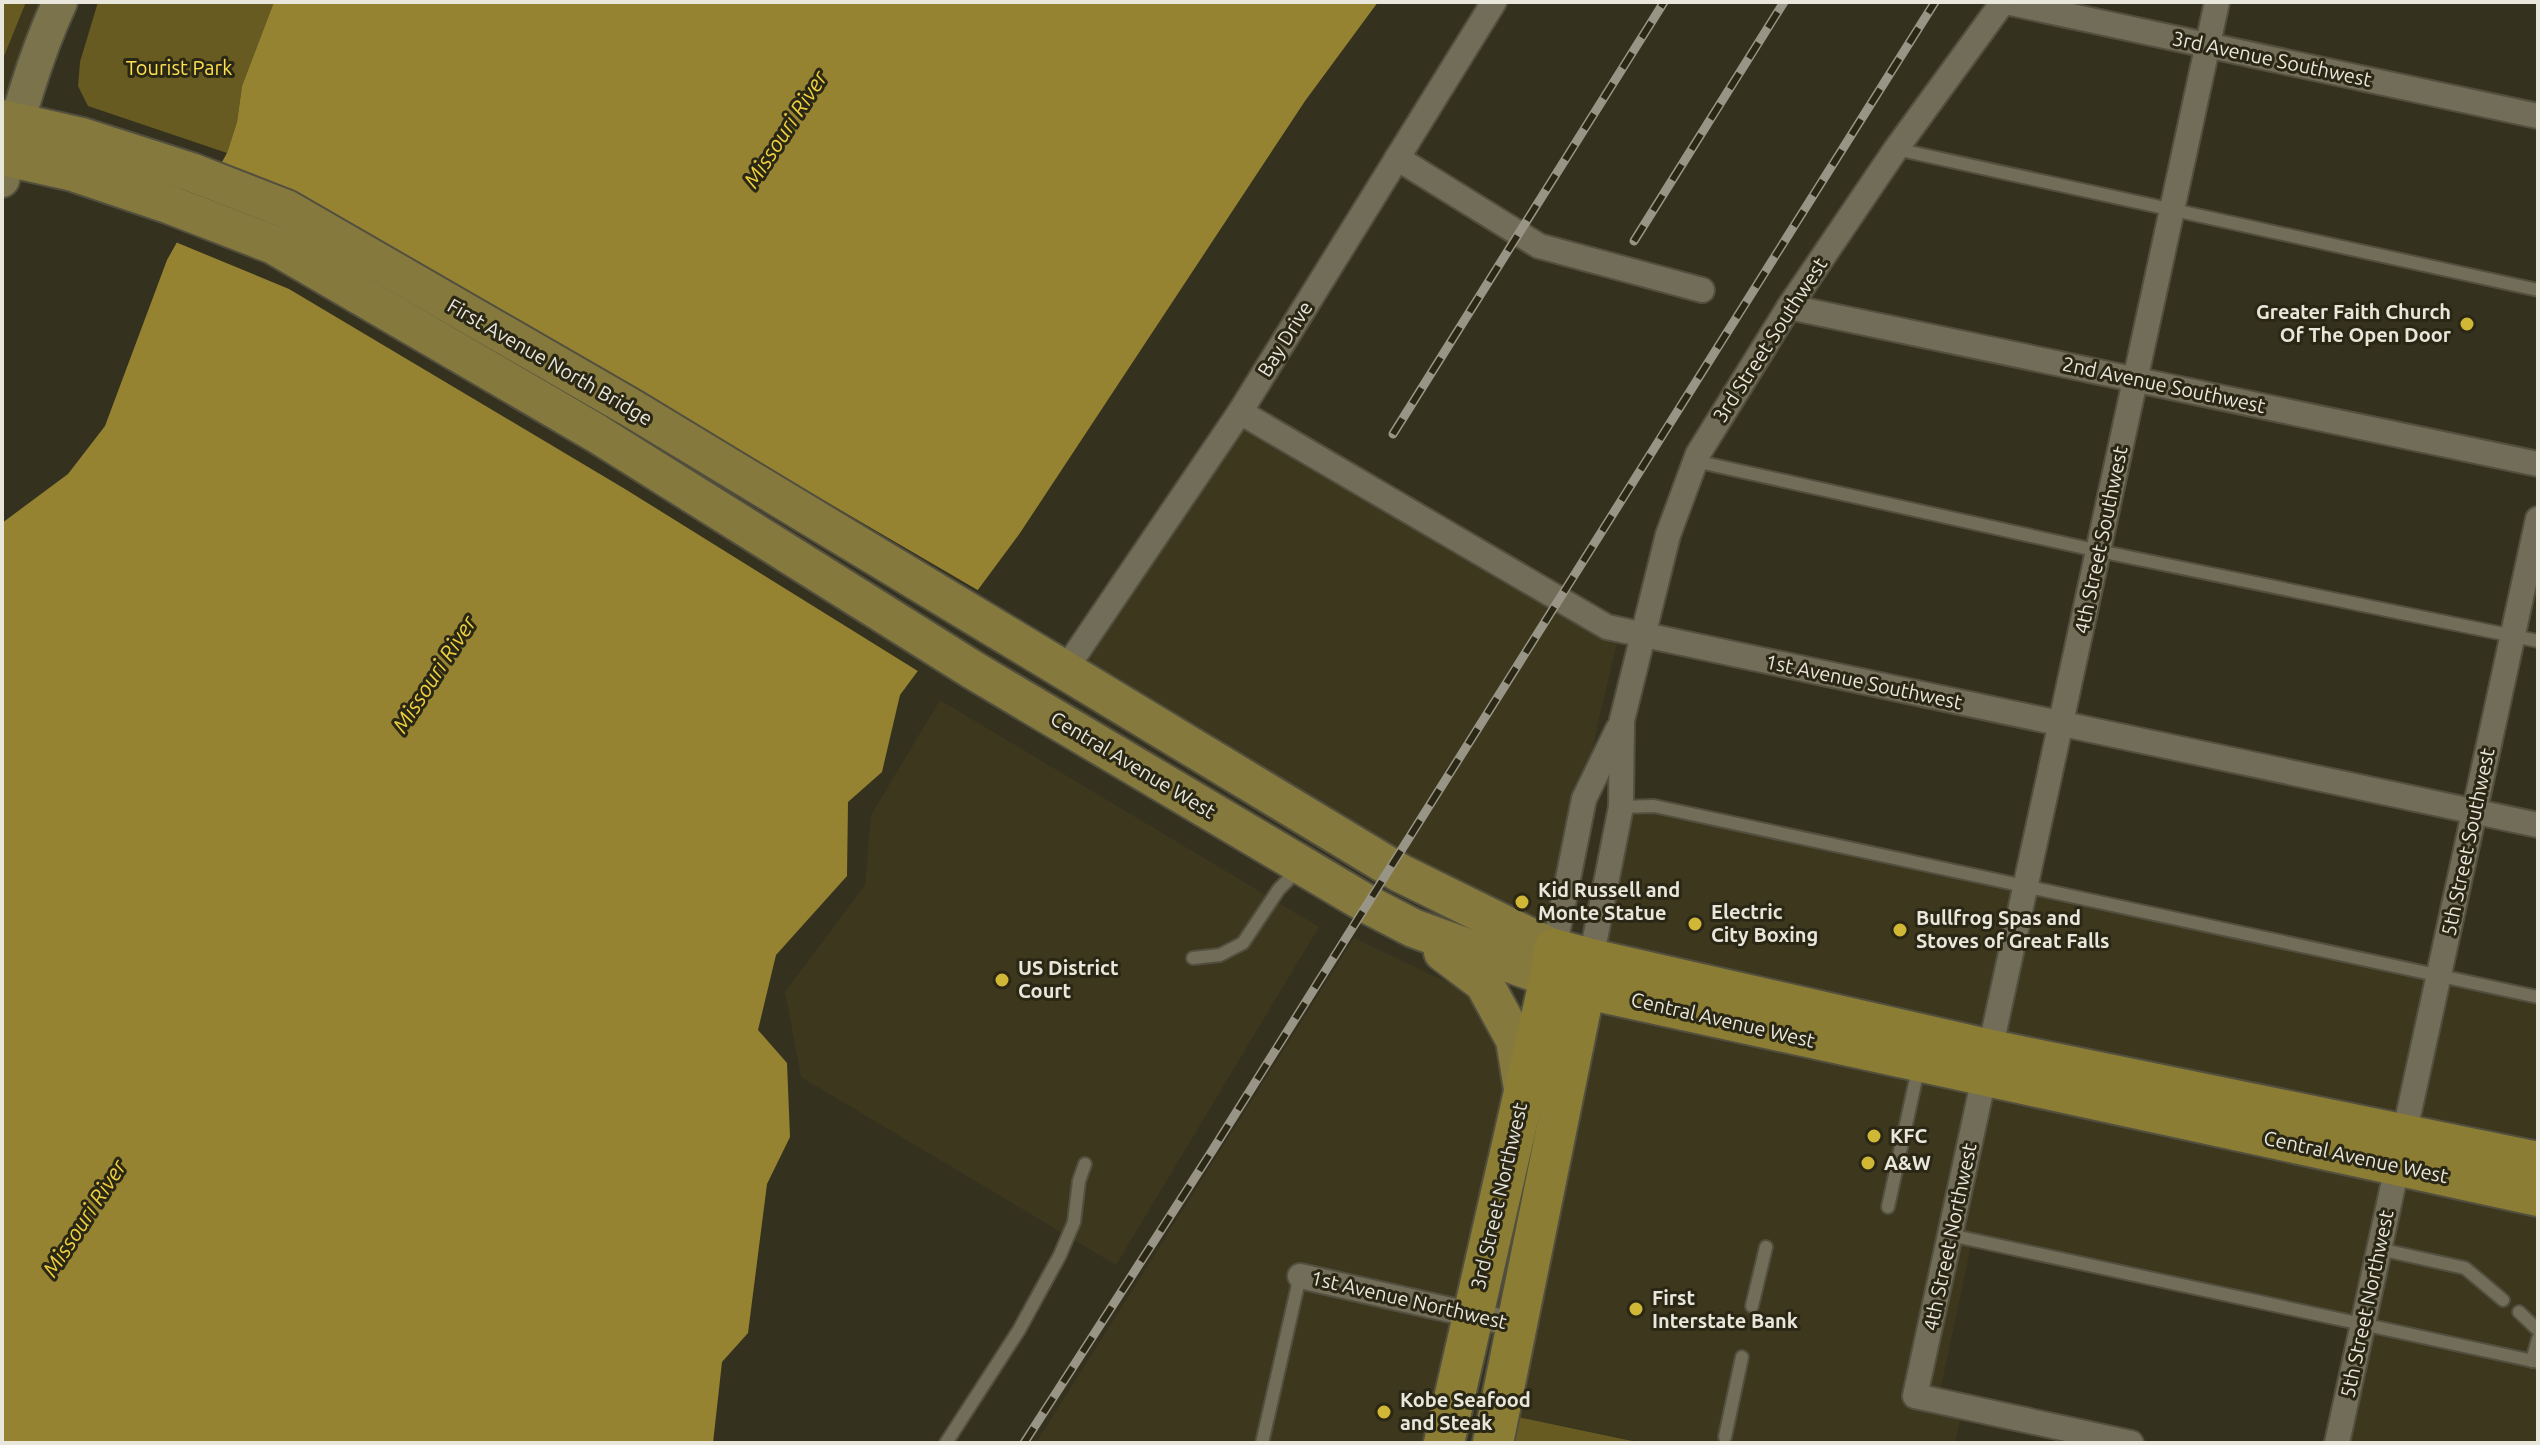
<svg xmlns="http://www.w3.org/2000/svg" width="2540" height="1445" font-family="Ubuntu,sans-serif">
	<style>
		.built { fill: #3d371e }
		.green { fill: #675b22 }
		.water { fill: #958332 }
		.pier { fill: #35311f }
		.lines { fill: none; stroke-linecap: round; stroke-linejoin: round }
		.service-casing { stroke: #524f3f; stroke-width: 16 }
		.minor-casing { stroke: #524f3f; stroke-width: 28 }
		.secondary-casing { stroke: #524f3f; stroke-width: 38 }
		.primary-casing { stroke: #524f3f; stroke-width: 42 }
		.trunk-casing { stroke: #524f3f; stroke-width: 44 }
		.service { stroke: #716d59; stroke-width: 12 }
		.minor { stroke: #716d59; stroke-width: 24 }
		.secondary { stroke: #7b734b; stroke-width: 34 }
		.primary { stroke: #85793d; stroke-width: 38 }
		.trunk { stroke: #8c7d34; stroke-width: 40 }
		.rail-casing { stroke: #989587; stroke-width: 9 }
		.rail { stroke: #2b2715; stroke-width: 6; stroke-dasharray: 18; stroke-linecap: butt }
		.poi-dot { fill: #d1b736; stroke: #2b2715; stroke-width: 3 }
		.labels { text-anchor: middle; stroke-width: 6; stroke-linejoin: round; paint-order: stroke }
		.street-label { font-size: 20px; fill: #e9e7dc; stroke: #2b2715 }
		.park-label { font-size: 20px; fill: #fee052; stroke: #2b2715 }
		.poi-label { font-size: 20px; font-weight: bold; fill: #e9e7dc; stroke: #2b2715; text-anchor: start }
		.water-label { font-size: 22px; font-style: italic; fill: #eed03e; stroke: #2b2715 }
	</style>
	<rect width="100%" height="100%" fill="#35311f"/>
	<g class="built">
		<path d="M2 2H60L2 119Z"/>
		<path d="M1240 412 1620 630 1598 723 1554 949 1065 670Z"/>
		<path d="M940 700 1319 927 1116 1265 801 1077 785 992 865 885 871 815Z"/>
		<path d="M1654 806 2538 997V1160L1591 959 1621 807Z"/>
		<path d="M1354 938 1464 990 1515 1040 1444 1443H1036Z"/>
		<path d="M1587 989 2538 1196V1443H2337L2362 1325 1972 1241 1938 1401 1963 1407 1955 1443H1646L1499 1413Z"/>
	</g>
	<g class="green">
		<path d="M2 2H26L2 61Z"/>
		<path d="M98 2H274L242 86 237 122 227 153 88 106 78 86 80 62Z"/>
		<path d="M1499 1413 1642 1443H1493Z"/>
	</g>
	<path class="water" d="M274 2H1378L1305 101 1020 533 900 695 882 772 848 802 847 876 776 955 758 1030 787 1063 790 1137 767 1184 748 1333 722 1362 713 1443H2V523L68 474 105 426 167 260 227 153 237 122 242 86Z"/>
	<path class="pier" d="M218 161 319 206 981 592 921 673 625 489 289 289 173 241Z"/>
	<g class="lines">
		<defs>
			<g id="service">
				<path d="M1896 149 2538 290"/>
				<path d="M1695 461 2099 551 2538 641"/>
				<path d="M1621 807 1654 806 2538 997"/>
				<path d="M1193 958 1220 955 1243 943 1279 889 1300 868"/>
				<path d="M1888 1207 1919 1065"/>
				<path d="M1950 1235 2538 1362"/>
				<path d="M2379 1249 2465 1268 2503 1300"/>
				<path d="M1752 1306 1766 1247"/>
				<path d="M2519 1312 2538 1330"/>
				<path d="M2532 1361 2538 1339"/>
				<path d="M1725 1437 1742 1357"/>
				<path d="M946 1443 1019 1330 1060 1255 1074 1222 1079 1181 1085 1164"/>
				<path d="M1262 1443 1300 1276"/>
			</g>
			<g id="minor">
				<path d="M2006 2 2538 116"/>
				<path d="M1397 158 1539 246 1702 290"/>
				<path d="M1789 307 2538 464"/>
				<path d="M1240 412 1607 627 2538 825"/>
				<path d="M1065 670 1240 412 1494 2"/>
				<path d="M1554 949 1584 799 1618 729"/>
				<path d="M1591 959 1621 807 1622 720 1668 535 1698 454 1789 307 1896 149 2003 2"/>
				<path d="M1300 1276 1517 1325"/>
				<path d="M2131 1443 1915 1396 2217 2"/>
				<path d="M2337 1443 2538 519"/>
			</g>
			<path id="secondary" d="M2 180C17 120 34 58 60 2"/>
			<g id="primary">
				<path d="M2 119 82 137 191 172 286 209 631 408 1400 873 1554 949"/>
				<path d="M2 156 73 172 168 204 274 245 596 433 973 670 1367 904 1413 928 1550 978"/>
				<path d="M1443 952 1484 983 1515 1040 1523 1089"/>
			</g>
			<g id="trunk">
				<path d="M1550 978 1587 989 2538 1196"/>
				<path d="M1444 1443 1550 978 1554 949 1591 959 1991 1050 2538 1162"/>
				<path d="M1493 1443 1590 963"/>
			</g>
		</defs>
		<use href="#service" class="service-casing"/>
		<use href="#minor" class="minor-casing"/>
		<use href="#secondary" class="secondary-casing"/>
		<use href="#primary" class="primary-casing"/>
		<use href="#trunk" class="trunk-casing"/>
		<use href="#service" class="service"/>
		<use href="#minor" class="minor"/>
		<use href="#secondary" class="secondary"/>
		<use href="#primary" class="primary"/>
		<use href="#trunk" class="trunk"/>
		<defs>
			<g id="rail">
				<path d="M1634 241 1784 2"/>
				<path d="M1393 434 1664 2"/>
				<path d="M1024 1443 1212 1151 1935 2"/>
			</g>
		</defs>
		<use href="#rail" class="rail-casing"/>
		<use href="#rail" class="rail"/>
	</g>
	<g class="poi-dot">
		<circle cx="2467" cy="324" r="8"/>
		<circle cx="1522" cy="902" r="8"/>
		<circle cx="1695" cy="924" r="8"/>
		<circle cx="1900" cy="930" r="8"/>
		<circle cx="1002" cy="980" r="8"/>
		<circle cx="1874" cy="1136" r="8"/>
		<circle cx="1868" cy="1163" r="8"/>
		<circle cx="1636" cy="1309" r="8"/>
		<circle cx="1384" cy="1412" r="8"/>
	</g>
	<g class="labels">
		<g class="street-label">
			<text transform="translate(2272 59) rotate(12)" y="7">3rd Avenue Southwest</text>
			<text transform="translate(1285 339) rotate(-58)" y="7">Bay Drive</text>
			<text transform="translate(1770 340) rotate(-57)" y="7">3rd Street Southwest</text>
			<text transform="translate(550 362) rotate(30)" y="7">First Avenue North Bridge</text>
			<text transform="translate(2164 385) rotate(12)" y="7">2nd Avenue Southwest</text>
			<text transform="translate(2101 540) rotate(-78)" y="7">4th Street Southwest</text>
			<text transform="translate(1864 682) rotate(12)" y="7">1st Avenue Southwest</text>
			<text transform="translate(1133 765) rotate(31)" y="7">Central Avenue West</text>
			<text transform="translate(2468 842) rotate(-78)" y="7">5th Street Southwest</text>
			<text transform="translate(1723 1020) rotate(13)" y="7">Central Avenue West</text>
			<text transform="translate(2356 1157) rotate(12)" y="7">Central Avenue West</text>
			<text transform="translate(1499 1196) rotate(-77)" y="7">3rd Street Northwest</text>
			<text transform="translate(1950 1237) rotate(-78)" y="7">4th Street Northwest</text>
			<text transform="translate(1409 1300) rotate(13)" y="7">1st Avenue Northwest</text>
			<text transform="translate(2367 1304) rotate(-78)" y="7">5th Street Northwest</text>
		</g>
		<g class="park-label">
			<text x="179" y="75">Tourist Park</text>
		</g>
		<g class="poi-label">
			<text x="2451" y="319" text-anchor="end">Greater Faith Church<tspan x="2451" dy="23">Of The Open Door</tspan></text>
			<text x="1538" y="897">Kid Russell and<tspan x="1538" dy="23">Monte Statue</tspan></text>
			<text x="1711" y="919">Electric<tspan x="1711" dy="23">City Boxing</tspan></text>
			<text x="1916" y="925">Bullfrog Spas and<tspan x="1916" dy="23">Stoves of Great Falls</tspan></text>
			<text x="1018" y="975">US District<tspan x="1018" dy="23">Court</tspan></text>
			<text x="1890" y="1143">KFC</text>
			<text x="1884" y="1170">A&amp;W</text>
			<text x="1652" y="1305">First<tspan x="1652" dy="23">Interstate Bank</tspan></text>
			<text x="1400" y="1407">Kobe Seafood<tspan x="1400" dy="23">and Steak</tspan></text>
		</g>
		<g class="water-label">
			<text transform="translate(785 129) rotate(-57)" y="8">Missouri River</text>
			<text transform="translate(434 674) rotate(-57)" y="8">Missouri River</text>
			<text transform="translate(84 1218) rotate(-57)" y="8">Missouri River</text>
		</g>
	</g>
	<rect width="2540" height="1445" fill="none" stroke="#e9e7dc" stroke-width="8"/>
</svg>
